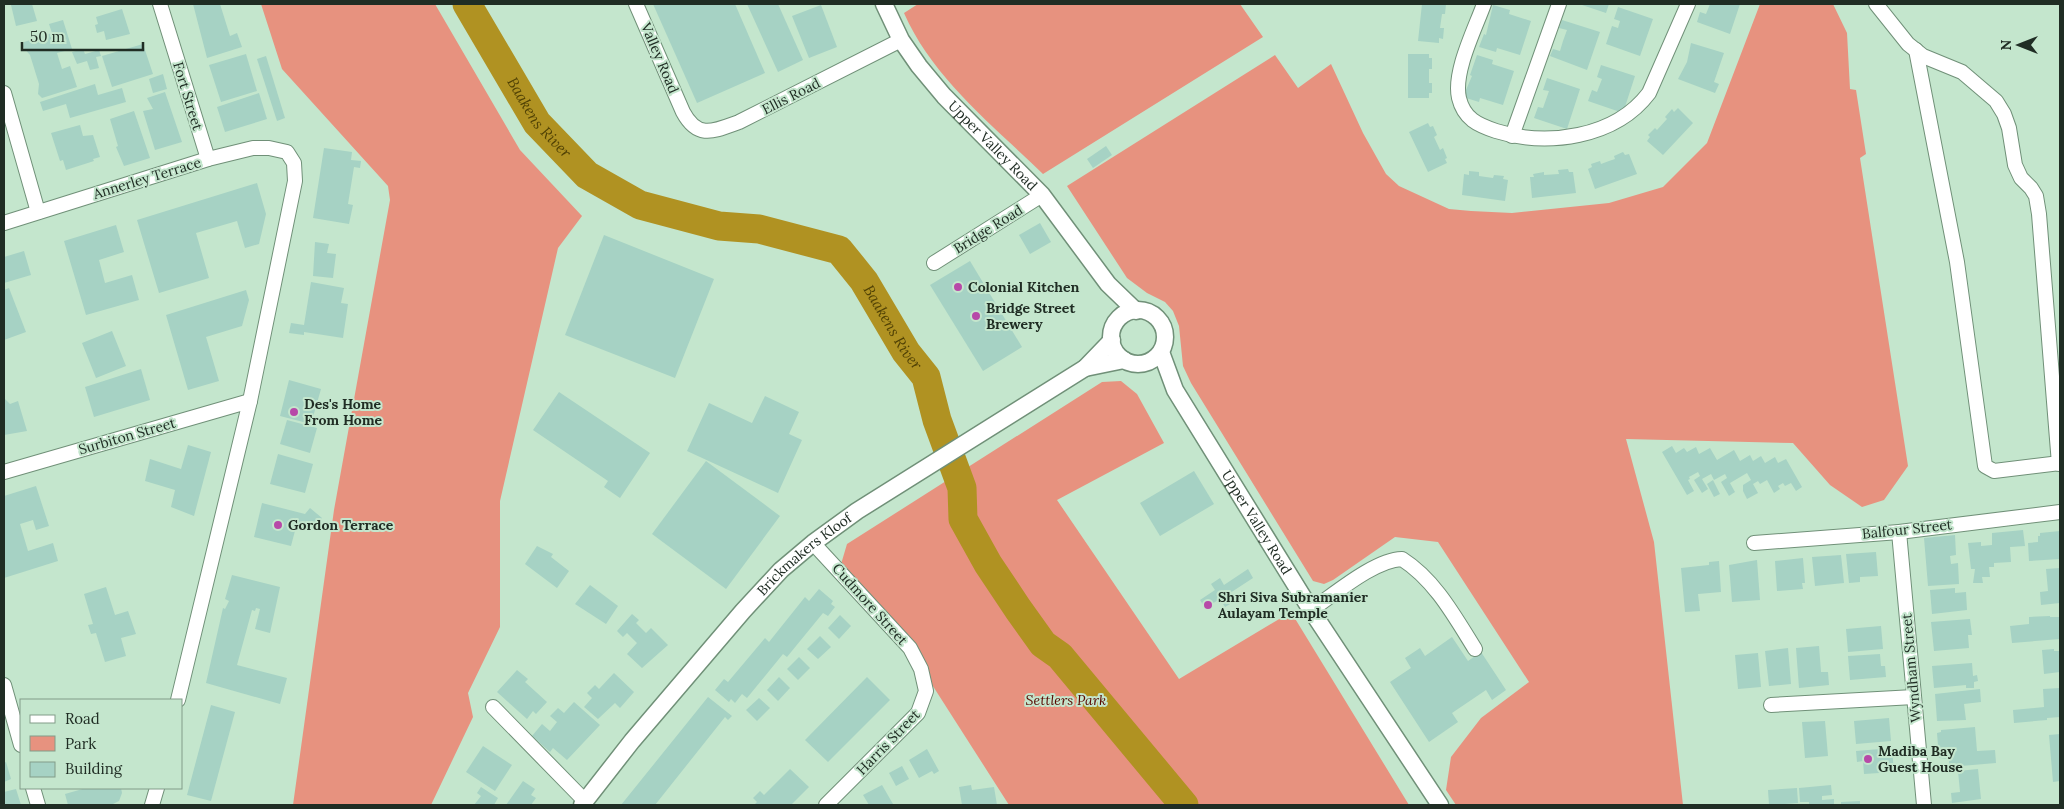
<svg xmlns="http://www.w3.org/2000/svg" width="2064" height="809" font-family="Lora,serif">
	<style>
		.green { fill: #e7927f }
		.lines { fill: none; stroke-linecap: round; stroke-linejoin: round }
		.river { stroke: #b09222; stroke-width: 29 }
		.building { fill: #a6d2c4 }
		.minor-casing { stroke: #709078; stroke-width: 16 }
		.tertiary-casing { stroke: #709078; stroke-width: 19 }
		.minor { stroke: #fff; stroke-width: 14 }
		.tertiary { stroke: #fff; stroke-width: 16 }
		.poi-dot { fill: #b749a8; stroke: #c4e6cd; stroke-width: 2 }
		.labels { text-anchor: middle; stroke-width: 4; stroke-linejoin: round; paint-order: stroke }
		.street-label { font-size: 14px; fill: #202d24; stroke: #c4e6cd }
		.poi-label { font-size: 14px; font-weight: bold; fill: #202d24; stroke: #c4e6cd; text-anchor: start }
		.park-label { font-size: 14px; font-style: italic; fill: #580800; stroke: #c4e6cd }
		.water-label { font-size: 15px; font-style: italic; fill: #514205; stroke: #c4e6cd }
	</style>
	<rect width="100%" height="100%" fill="#c4e6cd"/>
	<g class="green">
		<path d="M261 4H435L520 150 582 216 558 248 500 501V627L468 693 473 717 431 805H293L334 510 390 200 388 186 282 69Z"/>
		<path d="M918 4H1240L1263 37 1043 174C993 125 933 79 904 13Z"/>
		<path d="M1760 4H1833L1847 33 1850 89 1856 90 1866 154 1860 158 1908 466 1884 500 1862 507 1830 485 1793 443 1626 439 1654 542 1683 805H1456L1446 790 1451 757 1481 718 1529 682 1438 542 1395 537 1333 580 1324 584 1313 581 1191 383 1183 366 1179 326 1173 311 1165 302 1147 293 1127 278 1067 186 1275 55 1298 88 1331 64 1363 133 1386 174 1399 186 1449 209 1471 211 1512 213 1609 203 1663 187 1707 143Z"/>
		<path d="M1121 381 1137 394 1164 443 1057 500 1179 679 1291 612 1409 805H1009L922 669 839 571 847 544 1102 382Z"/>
	</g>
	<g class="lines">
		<path class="river" id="s1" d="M467 4 537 123 587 175 640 205 719 226 759 229 839 250 864 281 906 352 926 377 937 420 962 488 963 519 988 564 1018 609 1043 644 1060 656 1184 805"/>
	</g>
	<g class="building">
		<path d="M14 4H32L37 21 16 26 11 5Z"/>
		<path d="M193 4H220L230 36 237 33 242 47 207 58Z"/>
		<path d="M653 4H735L765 73 697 103Z"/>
		<path d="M747 4H778L803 60 778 72Z"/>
		<path d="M1422 4H1446L1445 14H1442L1440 28H1444L1443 39 1439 38V43L1418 41Z"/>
		<path d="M1579 4H1609L1606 13Z"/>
		<path d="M1710 4H1740L1730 34 1697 22 1700 12 1706 14Z"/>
		<path d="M821 5 837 47 809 58 792 16Z"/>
		<path d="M1493 5 1510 10 1509 14 1531 21 1520 55 1497 48 1496 52 1479 47 1484 34 1486 35Z"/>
		<path d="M1618 7 1653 19 1640 56 1606 44 1612 26 1618 28 1620 21 1614 19Z"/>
		<path d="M122 9 130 34 106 40 104 31 97 33 95 25 98 24 96 17Z"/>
		<path d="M63 20 72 49 57 53 62 69 70 66 77 87 42 98 38 94 39 84 30 55 23 47 24 42 52 33 49 24Z"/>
		<path d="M1562 20 1600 32 1587 70 1550 56 1553 49 1560 51 1563 41 1567 30 1559 28Z"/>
		<path d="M1691 43 1724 53 1714 82 1719 84 1715 93 1678 79 1687 62Z"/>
		<path d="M143 44 153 74 112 87 102 56Z"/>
		<path d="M83 49 85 54 99 50 101 56 96 57 99 68 90 70 87 61 77 64 72 52Z"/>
		<path d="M246 54 257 91 221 102 209 65Z"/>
		<path d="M1408 54H1429V58H1432V69H1429V83H1432V93H1429V98H1408Z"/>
		<path d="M1477 55 1493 60 1492 64 1514 71 1503 105 1480 98 1479 102 1463 97 1472 76 1470 75Z"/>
		<path d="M266 56 285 118 277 121 257 59Z"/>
		<path d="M1601 65 1635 76 1623 113 1588 101 1592 90 1597 92 1602 79 1597 77Z"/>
		<path d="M163 74 167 89 153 93 149 79Z"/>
		<path d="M1547 78 1580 89 1567 129 1534 118 1538 107 1543 108 1549 91 1543 90Z"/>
		<path d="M95 84 98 95 122 88 126 102 70 118 66 104 43 111 40 102Z"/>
		<path d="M165 92 182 142 155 150 143 111 153 109 147 98Z"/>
		<path d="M259 93 267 119 225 132 217 107Z"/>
		<path d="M1678 108 1693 123 1663 155 1647 141 1650 137 1648 135 1655 128 1657 130 1667 119 1665 117 1672 109 1674 112Z"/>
		<path d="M134 111 150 158 124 166 116 147 118 146 110 119Z"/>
		<path d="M1428 123 1430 127 1433 126 1437 135 1434 137 1440 150 1443 148 1447 158 1445 159 1447 163 1428 172 1409 132Z"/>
		<path d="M80 125 83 136 93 135 100 157 93 159 94 161 66 170 63 160 60 161 51 133Z"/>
		<path d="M1106 146 1112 155 1093 168 1087 159Z"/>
		<path d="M324 148 352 152 351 160 361 161 360 168 354 167 348 204 353 205 349 224 313 218Z"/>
		<path d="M1623 152 1625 155 1629 154 1637 174 1595 189 1588 169 1592 167 1591 164 1600 161 1601 164 1609 161 1615 159 1614 156Z"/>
		<path d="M1568 169 1569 172H1573L1576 193 1532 198 1530 177H1534L1533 174 1544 172V175L1559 174 1558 170Z"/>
		<path d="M1469 171 1479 172V176L1493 178 1494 175 1504 176 1503 179 1508 180 1505 201 1462 195 1464 174 1469 175Z"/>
		<path d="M257 183 266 214 259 244 245 248 237 221 196 233 209 278 159 293 137 220Z"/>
		<path d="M1040 223 1051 242 1030 254 1019 235Z"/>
		<path d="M116 225 124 252 99 260 105 283 132 275 139 300 86 315 64 241Z"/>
		<path d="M604 235 714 279 675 378 565 335Z"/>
		<path d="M315 242 329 244 327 253 336 254 333 278 313 276Z"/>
		<path d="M24 251 31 275 4 283V257Z"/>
		<path d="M970 261 1022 347 983 371 930 285Z"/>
		<path d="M311 282 344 288 341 303 348 304 343 338 304 332V335L289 333 291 323 304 325Z"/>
		<path d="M9 288 26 332 4 340V290Z"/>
		<path d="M246 290 249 300 242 326 206 337 219 381 188 390 166 315Z"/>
		<path d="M112 331 126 366 96 378 82 343Z"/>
		<path d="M141 369 150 400 94 417 85 387Z"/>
		<path d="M289 380 321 389 311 424 280 416Z"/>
		<path d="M559 392 650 453 620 498 604 487 608 481 533 430Z"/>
		<path d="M765 396 799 412 789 434 802 440 778 493 687 451 709 403 752 423Z"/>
		<path d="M4 398 10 404 18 401 27 431 4 435Z"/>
		<path d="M287 420 317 428 310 453 280 444Z"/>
		<path d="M188 445 211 452 194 516 171 507 175 490 145 481 150 459 181 469Z"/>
		<path d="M1672 446 1676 453 1684 448 1687 452 1696 447 1699 454 1710 448 1717 460 1734 450 1740 461 1750 455 1753 461 1761 456 1765 463 1775 457 1778 463 1786 459 1802 487 1796 491 1791 483 1785 486 1783 483 1778 486 1780 489 1774 493 1767 480 1760 484 1758 481 1753 484 1758 493 1747 499 1743 491V485L1751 480 1747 473 1730 483 1735 492 1729 496 1721 482 1727 478 1725 474 1714 480 1711 474 1702 479 1708 489 1702 493 1694 480 1700 476 1698 472 1689 477 1690 479 1688 480 1694 491 1687 495 1662 452Z"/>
		<path d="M278 454 313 464 305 493 270 484Z"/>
		<path d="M706 461 780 516 726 589 652 534Z"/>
		<path d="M1194 471 1214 504 1160 536 1140 503Z"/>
		<path d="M1713 480 1720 494 1714 497 1707 484Z"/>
		<path d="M36 486 49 526 36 530 33 520 20 524 28 551 53 543 58 561 4 578V496Z"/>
		<path d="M262 503 305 514 310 508 322 518 310 532 300 524 299 527H296L291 546 254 537Z"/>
		<path d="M2023 530 2025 546 2010 547 2011 562 1994 563V567H1989L1990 577H1982L1983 583H1973L1975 569H1971L1968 543 1981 542V546L1992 545V533Z"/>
		<path d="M2060 531V559L2029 561 2028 543 2038 542V536H2040V533Z"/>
		<path d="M1955 535 1956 555 1950 556 1951 564 1958 563 1959 584 1928 586 1924 538Z"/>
		<path d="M537 546 553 554 551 557 569 571 557 588 525 564Z"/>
		<path d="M1876 552 1878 576 1860 577V582L1849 583 1846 554Z"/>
		<path d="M1841 555 1844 583 1815 586 1812 557Z"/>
		<path d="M1803 558 1805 583H1802L1803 589 1777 591 1775 561Z"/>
		<path d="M1757 560 1760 600 1732 602 1729 565Z"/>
		<path d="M1719 561 1721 592 1698 594 1700 611 1685 612 1681 568 1709 565V562Z"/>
		<path d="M2060 568V603L2041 605 2040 592 2048 591 2046 569Z"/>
		<path d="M1248 569 1253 578 1230 593 1235 601 1225 607 1220 599 1205 608 1200 600 1215 590 1211 584 1220 578 1224 585Z"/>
		<path d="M232 575 280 587 270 633 255 629 260 609 256 608 255 611 252 610 237 665 287 678 280 704 206 683 223 608 225 609 229 601 225 599Z"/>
		<path d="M590 585 618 606 606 624 575 604Z"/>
		<path d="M106 587 115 615 128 611 136 634 121 638 126 656 105 662 96 633 91 634 88 625 93 624 84 594Z"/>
		<path d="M1955 588V593L1966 592 1967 610 1932 614 1930 590Z"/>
		<path d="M819 589 833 601 831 604 835 607 828 616 823 613 787 657 783 654 747 698 742 694 735 703 731 699 729 702 715 690 724 679 728 682 765 638 769 642 805 597 809 601Z"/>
		<path d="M632 614 639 620 636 623 646 633 651 628 668 645 642 668 627 654 637 643 627 633 623 637 617 631Z"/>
		<path d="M840 615 851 626 839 639 828 628Z"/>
		<path d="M2050 616V617H2060V639L2012 643 2010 626 2029 624V617Z"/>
		<path d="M1970 619 1972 635H1968L1969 648 1934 651 1931 622Z"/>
		<path d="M1881 626 1883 649 1848 652 1846 629Z"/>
		<path d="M820 636 831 647 818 659 807 649Z"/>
		<path d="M1452 637 1468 661 1481 652 1506 690 1492 700 1486 690 1452 713 1458 722 1429 742 1390 682 1411 668 1405 658 1420 648 1425 656Z"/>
		<path d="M1819 646 1821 672H1828L1829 685 1799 688 1796 648Z"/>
		<path d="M1788 648 1791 684 1769 686 1765 651Z"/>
		<path d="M2054 649V651H2060V672L2044 674 2042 650Z"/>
		<path d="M1758 653 1761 687 1738 689 1735 655Z"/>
		<path d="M1880 654 1881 666H1885L1886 677 1850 680 1848 656Z"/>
		<path d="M799 657 810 668 798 680 787 669Z"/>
		<path d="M1972 663 1973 676 1977 675 1978 681 1974 682V688H1966V685L1934 688 1932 666Z"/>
		<path d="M517 670 528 679 525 682 547 702 536 714 533 711 527 719 497 692Z"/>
		<path d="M614 673 634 692 620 708 615 703 598 719 584 707 592 698 587 693 595 685 599 689Z"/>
		<path d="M779 677 790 688 778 701 767 690Z"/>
		<path d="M867 677 890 700 828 762 805 740Z"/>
		<path d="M2060 688V717L2047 718V720L2014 723 2013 710 2044 707 2043 689Z"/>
		<path d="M1980 689 1981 702 1964 704 1966 720 1937 721 1935 694Z"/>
		<path d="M708 697 732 716 728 720 725 717 655 805H621Z"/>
		<path d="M759 698 770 708 757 721 746 710Z"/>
		<path d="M574 702 600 725 567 760 553 748 550 752 532 736 542 724 550 731 557 722 550 716 558 708 564 713Z"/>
		<path d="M211 705 235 712 211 801 187 795Z"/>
		<path d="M1889 718 1891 741 1856 744 1854 721Z"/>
		<path d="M1825 721 1828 756 1805 758 1802 722Z"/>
		<path d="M1975 727 1977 751 1995 750 1996 763 1949 767V759L1939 758 1937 733 1941 732V730Z"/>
		<path d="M2060 734V781L2053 782 2049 735Z"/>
		<path d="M483 746 512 765 495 791 466 772Z"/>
		<path d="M1892 748 1894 772 1864 774 1863 761 1857 762 1856 751Z"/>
		<path d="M927 749 939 771 934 774 932 771 919 778 909 760Z"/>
		<path d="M6 762 11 779 4 782V763Z"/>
		<path d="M902 766 909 779 896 786 889 773Z"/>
		<path d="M790 769 809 787 791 805H754L757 802 753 798 760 791 764 795Z"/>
		<path d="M1978 769 1981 799 1952 803 1951 793 1960 792 1958 771Z"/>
		<path d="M523 781 535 789 531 795 536 798 531 805H506Z"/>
		<path d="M882 785 893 804 869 805 863 795Z"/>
		<path d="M971 785 972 790 994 787 997 805H962L959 787Z"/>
		<path d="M1831 785 1832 795 1822 796V800L1834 799V805H1809V802H1800L1799 788Z"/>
		<path d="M481 787 498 798 494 805H474L481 796 477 793Z"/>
		<path d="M86 788H121L122 793 119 801 111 805H68L65 794Z"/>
		<path d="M1797 788 1798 803 1769 805 1768 790Z"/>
		<path d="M16 789 21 805H4V792Z"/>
		<path d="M1860 801V805H1841V802Z"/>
	</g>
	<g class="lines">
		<defs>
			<g id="minor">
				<path d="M160 4 208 159"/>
				<path d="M636 4 683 112C698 140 714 131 739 122L901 40"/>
				<path d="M1484 4C1475 29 1453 72 1459 98 1464 119 1478 125 1496 131 1547 147 1615 138 1649 93L1688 4"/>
				<path d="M1876 4 1908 44 1923 56 1962 72 1996 101 2004 114 2009 128 2015 165 2021 178 2031 188 2036 196 2039 214 2059 464"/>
				<path d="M1916 50 1957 262 1985 466 1994 471 2060 463"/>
				<path d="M4 93 38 212"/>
				<path d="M1512 136 1559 4"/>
				<path d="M4 223 208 159 253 148H269L287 152 294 163 295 181 250 401 178 700"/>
				<path d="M934 263 1042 195"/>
				<path d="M4 472 250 401"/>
				<path d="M1899 532 1924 805"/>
				<path d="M813 543 910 648 921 669 926 691 918 713 826 805"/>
				<path d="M1754 543 1899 532 2060 512"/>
				<path d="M1311 610C1335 594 1374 560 1402 559 1435 580 1455 617 1475 649"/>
				<path d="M4 685 21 745"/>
				<path d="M1771 705 1914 697"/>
				<path d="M493 707 585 801"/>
				<path d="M33 788 38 805"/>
				<path d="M152 805 157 788"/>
			</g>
			<g id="tertiary">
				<path id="s2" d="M884 4 901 40 919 66 944 96 1042 195 1108 284 1136 311"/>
				<circle cx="1138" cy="337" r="27"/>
				<path id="s3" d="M1161 352 1175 390 1311 610 1440 805"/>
				<path d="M1085 368 1124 360"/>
				<path id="s4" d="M582 805 632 741 743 611 781 570 813 543 857 511 1085 368 1112 340"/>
			</g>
		</defs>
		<use href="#minor" class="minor-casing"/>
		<use href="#tertiary" class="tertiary-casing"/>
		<use href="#minor" class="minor"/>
		<use href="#tertiary" class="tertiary"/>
	</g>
	<g class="poi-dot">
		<circle cx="958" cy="287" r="5"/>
		<circle cx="976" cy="316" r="5"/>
		<circle cx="294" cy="412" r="5"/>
		<circle cx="278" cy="525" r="5"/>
		<circle cx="1208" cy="605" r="5"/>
		<circle cx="1868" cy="759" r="5"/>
	</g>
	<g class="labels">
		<g class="street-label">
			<text transform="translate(660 58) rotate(67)" y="5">Valley Road</text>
			<text transform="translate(188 96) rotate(73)" y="5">Fort Street</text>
			<text transform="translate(791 96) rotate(-27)" y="5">Ellis Road</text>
			<text dy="5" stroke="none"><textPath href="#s2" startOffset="180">Upper Valley Road</textPath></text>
			<text transform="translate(147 178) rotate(-17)" y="5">Annerley Terrace</text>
			<text transform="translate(988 229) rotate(-32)" y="5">Bridge Road</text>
			<text transform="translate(127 436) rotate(-16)" y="5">Surbiton Street</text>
			<text dy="5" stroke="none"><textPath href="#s3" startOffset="196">Upper Valley Road</textPath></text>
			<text transform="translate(1907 529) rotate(-6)" y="5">Balfour Street</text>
			<text dy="5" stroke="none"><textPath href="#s4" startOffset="336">Brickmakers Kloof</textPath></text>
			<text transform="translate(870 604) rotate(48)" y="5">Cudmore Street</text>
			<text transform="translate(1911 668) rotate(-95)" y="5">Wyndham Street</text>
			<text transform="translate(888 742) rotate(-46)" y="5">Harris Street</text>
		</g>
		<g class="poi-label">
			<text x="968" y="292">Colonial Kitchen</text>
			<text x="986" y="313">Bridge Street<tspan x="986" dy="16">Brewery</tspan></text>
			<text x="304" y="409">Des's Home<tspan x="304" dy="16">From Home</tspan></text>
			<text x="288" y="530">Gordon Terrace</text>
			<text x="1218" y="602">Shri Siva Subramanier<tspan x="1218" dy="16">Aulayam Temple</tspan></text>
			<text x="1878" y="756">Madiba Bay<tspan x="1878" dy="16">Guest House</tspan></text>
		</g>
		<g class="park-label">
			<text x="1066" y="705">Settlers Park</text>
		</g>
		<g class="water-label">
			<text dy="5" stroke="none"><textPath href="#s1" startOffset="135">Baakens River</textPath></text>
			<text dy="5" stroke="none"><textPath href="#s1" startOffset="570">Baakens River</textPath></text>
		</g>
	</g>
	<rect width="2064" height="809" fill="none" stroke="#202d24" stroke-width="10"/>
	<rect x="20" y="699" width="162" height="90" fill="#c4e6cd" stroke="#829c89"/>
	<rect x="30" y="715" width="25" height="8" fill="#ffffff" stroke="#829c89"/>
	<text x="65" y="724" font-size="15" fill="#202d24">Road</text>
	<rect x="30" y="736" width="25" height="15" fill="#e7927f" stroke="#829c89"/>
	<text x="65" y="749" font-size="15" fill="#202d24">Park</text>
	<rect x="30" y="762" width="25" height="15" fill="#a6d2c4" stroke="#829c89"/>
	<text x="65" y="774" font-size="15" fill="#202d24">Building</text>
	<g transform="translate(2019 45) rotate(270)" stroke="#c4e6cd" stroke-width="4" paint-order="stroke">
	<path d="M0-4L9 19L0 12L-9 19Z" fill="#202d24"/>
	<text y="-8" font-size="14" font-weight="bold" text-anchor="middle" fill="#202d24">N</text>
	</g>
	<path d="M22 42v8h121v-8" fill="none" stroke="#202d24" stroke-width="2.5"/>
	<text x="30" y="42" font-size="15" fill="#202d24" stroke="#c4e6cd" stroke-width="4" paint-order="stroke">50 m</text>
</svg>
